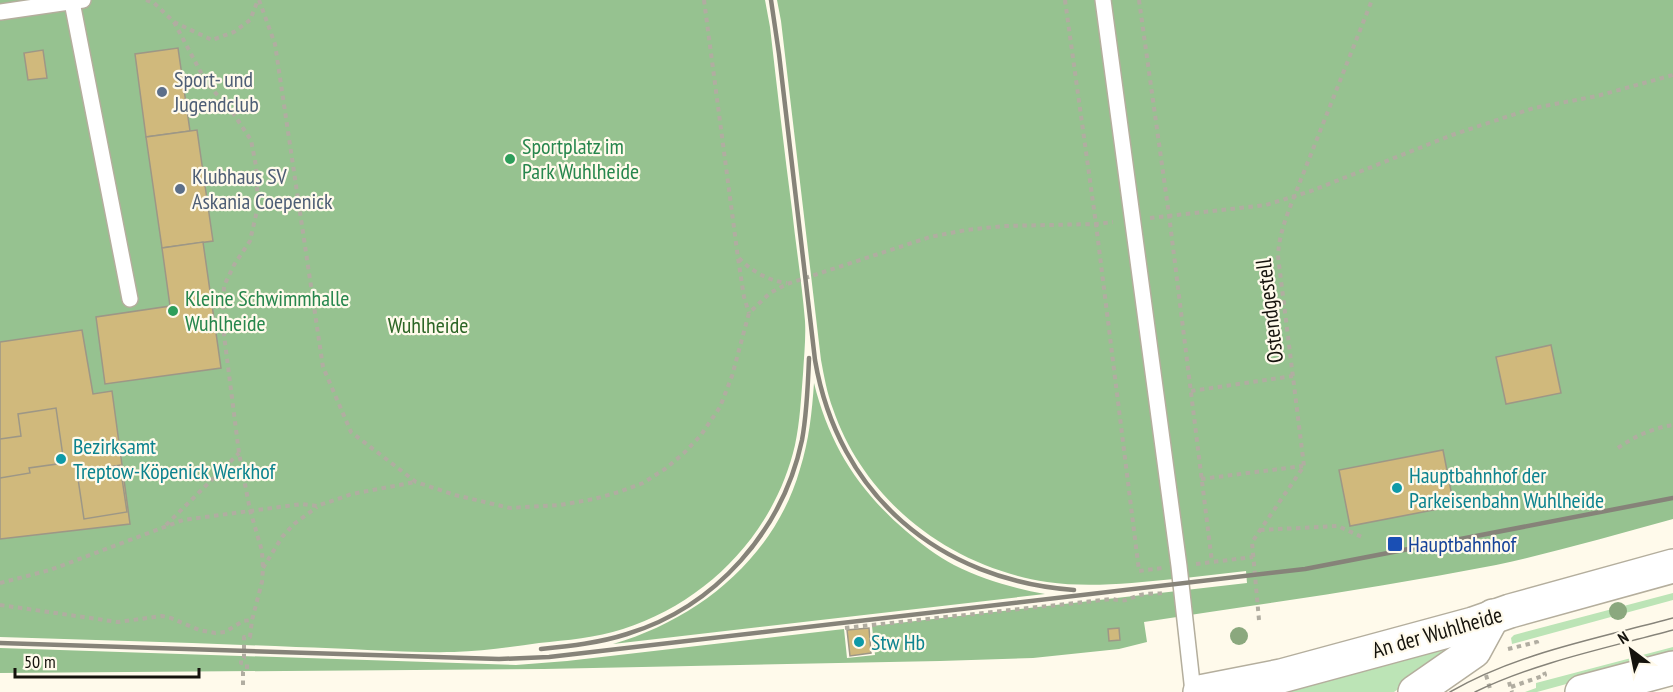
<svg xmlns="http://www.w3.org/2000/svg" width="1673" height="692" font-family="'PT Sans Narrow',sans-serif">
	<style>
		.green { fill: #bce4b6 }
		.forest { fill: #96c290 }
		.building { fill: #d0b97c; stroke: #9d9786; stroke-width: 1.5 }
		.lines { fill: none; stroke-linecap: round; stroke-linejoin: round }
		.service-casing { stroke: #b4ae9d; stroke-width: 18 }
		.tertiary-casing { stroke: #b4ae9d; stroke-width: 36 }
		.secondary-casing { stroke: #b4ae9d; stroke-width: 36 }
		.path { stroke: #b1ada1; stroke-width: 4; stroke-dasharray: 4.5 4.5; stroke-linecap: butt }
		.service { stroke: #fff; stroke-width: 15 }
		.tertiary { stroke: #fff; stroke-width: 33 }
		.secondary { stroke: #fff; stroke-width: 33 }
		.tram { stroke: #868379; stroke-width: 1.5 }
		.rail { stroke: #868379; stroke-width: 4.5 }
		.tree { fill: #8ba87e }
		.service-dot { fill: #5c6f8a; stroke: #fffaeb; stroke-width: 2 }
		.leisure-dot { fill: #2e9e5b; stroke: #fffaeb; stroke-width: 2 }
		.culture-dot { fill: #0f9aa8; stroke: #fffaeb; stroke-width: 2 }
		.transit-dot { fill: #1a4fb4; stroke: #fffaeb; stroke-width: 2 }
		.labels { text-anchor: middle; stroke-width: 4.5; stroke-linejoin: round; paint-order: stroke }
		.service-label { font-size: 22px; fill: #4e5e75; stroke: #fffaeb; text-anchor: start }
		.leisure-label { font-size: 22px; fill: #27864d; stroke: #fffaeb; text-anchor: start }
		.street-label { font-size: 22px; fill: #15130d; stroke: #fffaeb }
		.park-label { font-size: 22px; fill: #2c6525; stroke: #fffaeb }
		.culture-label { font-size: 22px; fill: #0d838f; stroke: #fffaeb; text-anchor: start }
		.transit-label { font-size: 22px; fill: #164399; stroke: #fffaeb; text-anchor: start }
	</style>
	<rect width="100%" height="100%" fill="#fffaeb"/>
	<g class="green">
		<path d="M1673 593V600L1512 644 1511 638 1514 635Z"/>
		<path d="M1673 647V655L1537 692H1525L1536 688V683Z"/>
		<path d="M1444 649 1447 651 1444 658 1394 692H1269Z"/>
	</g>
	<g class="forest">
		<path d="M0 0H765L770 27C777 88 784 149 792 210 796 247 802 284 805 321 806 338 804 356 803 374 801 398 800 422 795 445 775 532 708 602 623 629 596 638 567 640 539 643 511 647 482 651 454 652 401 653 348 648 296 647 197 643 99 640 0 637Z"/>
		<path d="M777 0H1097L1174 579C1132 583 1089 588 1047 582 950 567 865 502 833 409 827 393 824 376 821 360L781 21Z"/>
		<path d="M1109 0H1673V519C1614 535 1556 552 1496 565 1379 588 1262 604 1144 622L1147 642 1119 649 1033 658 940 661 544 669 0 673V648L516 665 567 661 844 629 847 658 875 655 872 626 1247 583 1246 571 1185 578Z"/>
		<path d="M814 383C829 444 858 490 906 531 921 544 937 556 954 565 983 580 1014 588 1045 594L613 644C699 619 775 557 800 469 809 441 812 412 814 383Z"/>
	</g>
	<g class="building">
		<path d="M178 48 190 131 146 137 135 54Z"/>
		<path d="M43 50 47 78 28 80 24 53Z"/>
		<path d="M197 130 213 241 162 248 146 137Z"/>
		<path d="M203 242 221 368 105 384 96 317 170 306 162 248Z"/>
		<path d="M82 330 93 394 112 391 130 524 0 539V342Z"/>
		<path d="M1551 345 1561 393 1506 404 1496 357Z"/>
		<path d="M56 408 64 463 29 468 30 473 0 478V439L21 436 18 414Z"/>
		<path d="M1443 450 1454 506 1350 526 1339 470Z"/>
		<path d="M120 465 127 512 84 519 77 472Z"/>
		<path d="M869 628 871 653 850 656 847 630Z"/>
		<path d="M1119 628 1120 640 1109 641 1108 629Z"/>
	</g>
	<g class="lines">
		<defs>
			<g id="service">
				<path d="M1103 0 1179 566 1193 692"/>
				<path d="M72 2 130 299"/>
				<path d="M0 12 83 0"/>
			</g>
			<path id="tertiary" d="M1415 692 1474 651 1493 616"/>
			<g id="secondary">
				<path d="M1200 692 1281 676 1473 624 1510 611 1673 566"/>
				<path d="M1582 692 1673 668"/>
			</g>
		</defs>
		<use href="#service" class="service-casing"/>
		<use href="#tertiary" class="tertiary-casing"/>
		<use href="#secondary" class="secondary-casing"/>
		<g class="path">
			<path d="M146 0 154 3 174 22 212 40 234 32 250 20 258 0"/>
			<path d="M259 0 275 44 323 367 351 432 416 482 455 495 510 508 560 505 594 499 619 492 643 483 665 469 684 453 701 435 720 407 732 376 749 313 770 293 787 284 930 237 966 230 1004 226 1096 224 1113 222"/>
			<path d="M704 0 738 258 744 297 749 313"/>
			<path d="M1065 0 1096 224 1139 571 1162 568"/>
			<path d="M1139 0 1169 215 1212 562"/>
			<path d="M174 22 206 82 233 113 251 140 256 166 258 206 250 241 234 265 224 286 223 327 239 453 250 510 262 551 263 568 262 582 252 620 250 637H244V658L241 659V663L247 664V669L243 672V685"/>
			<path d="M1150 218 1266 205 1311 191 1452 135 1509 116 1534 108 1597 96 1673 75"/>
			<path d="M739 258C751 271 769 281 787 283"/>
			<path d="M1191 391 1293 376"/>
			<path d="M1618 448C1635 436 1653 428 1673 425"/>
			<path d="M1201 479 1303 466"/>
			<path d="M166 525 239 453"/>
			<path d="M1260 530 1338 526 1362 537"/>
			<path d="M1196 564 1253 557"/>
			<path d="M263 568 282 537 294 524 317 507"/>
			<path d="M0 583 50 570 183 520 302 504 317 506 352 494 415 482"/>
			<path d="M0 605 118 622 162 616 171 618 199 630 215 633 225 632 243 621 252 620"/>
			<path d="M1259 620 1252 542 1304 466 1278 256C1279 235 1286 217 1294 197L1372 0"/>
			<path d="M845 628 1112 599C1126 602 1125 600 1137 596 1144 593 1155 594 1163 593"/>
			<path d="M1508 649 1537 642 1538 647"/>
			<path d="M1486 675 1491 692"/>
			<path d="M1509 682 1512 692"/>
			<path d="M1511 687 1545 675 1544 672"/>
		</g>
		<use href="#service" class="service"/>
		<use href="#tertiary" class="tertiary"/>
		<use href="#secondary" class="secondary"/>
		<g class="tram">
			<path d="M1450 692C1517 653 1599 638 1673 618"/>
			<path d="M1475 692C1537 662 1607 648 1673 630"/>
		</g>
		<g class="rail">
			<path d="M771 0 779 54 815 360C838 495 939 580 1074 590"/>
			<path d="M0 643 499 659 549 657 1305 569 1673 498"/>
			<path d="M541 649C570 646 599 643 627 634 716 607 783 530 802 440 807 413 808 385 809 358"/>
		</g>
	</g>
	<g class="tree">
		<circle cx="1618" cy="611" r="9"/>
		<circle cx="1239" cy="636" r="9"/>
	</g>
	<g class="service-dot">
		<circle cx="162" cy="92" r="6"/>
		<circle cx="180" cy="189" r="6"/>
	</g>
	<g class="leisure-dot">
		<circle cx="510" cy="159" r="6"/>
		<circle cx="173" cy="311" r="6"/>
	</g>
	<g class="culture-dot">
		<circle cx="61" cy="459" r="6"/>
		<circle cx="1397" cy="488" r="6"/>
		<circle cx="859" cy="642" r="6"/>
	</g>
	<rect class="transit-dot" x="1387" y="536" width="16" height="16" rx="3"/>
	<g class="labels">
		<g class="service-label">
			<text x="174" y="87">Sport- und<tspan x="174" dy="25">Jugendclub</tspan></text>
			<text x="192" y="184">Klubhaus SV<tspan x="192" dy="25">Askania Coepenick</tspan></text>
		</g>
		<g class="leisure-label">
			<text x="522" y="154">Sportplatz im<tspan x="522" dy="25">Park Wuhlheide</tspan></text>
			<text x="185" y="306">Kleine Schwimmhalle<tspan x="185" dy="25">Wuhlheide</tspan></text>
		</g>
		<g class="street-label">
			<text transform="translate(1269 311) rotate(-97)" y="8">Ostendgestell</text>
			<text transform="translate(1437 632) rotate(-16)" y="8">An der Wuhlheide</text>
		</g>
		<g class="park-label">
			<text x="428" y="333">Wuhlheide</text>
		</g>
		<g class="culture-label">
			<text x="73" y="454">Bezirksamt<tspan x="73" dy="25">Treptow-Köpenick Werkhof</tspan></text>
			<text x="1409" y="483">Hauptbahnhof der<tspan x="1409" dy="25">Parkeisenbahn Wuhlheide</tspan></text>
			<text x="871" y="650">Stw Hb</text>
		</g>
		<g class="transit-label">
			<text x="1408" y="552">Hauptbahnhof</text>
		</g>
	</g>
	<g transform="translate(1631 650) rotate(328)" stroke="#fffaeb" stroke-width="4.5" paint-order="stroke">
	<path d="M0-4.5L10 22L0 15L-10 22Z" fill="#15130d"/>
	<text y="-9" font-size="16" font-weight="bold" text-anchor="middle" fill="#15130d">N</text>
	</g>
	<path d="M15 668v9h184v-9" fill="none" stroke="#15130d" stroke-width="3"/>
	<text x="24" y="668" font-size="18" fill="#15130d" stroke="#fffaeb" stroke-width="4.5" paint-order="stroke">50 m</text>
</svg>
